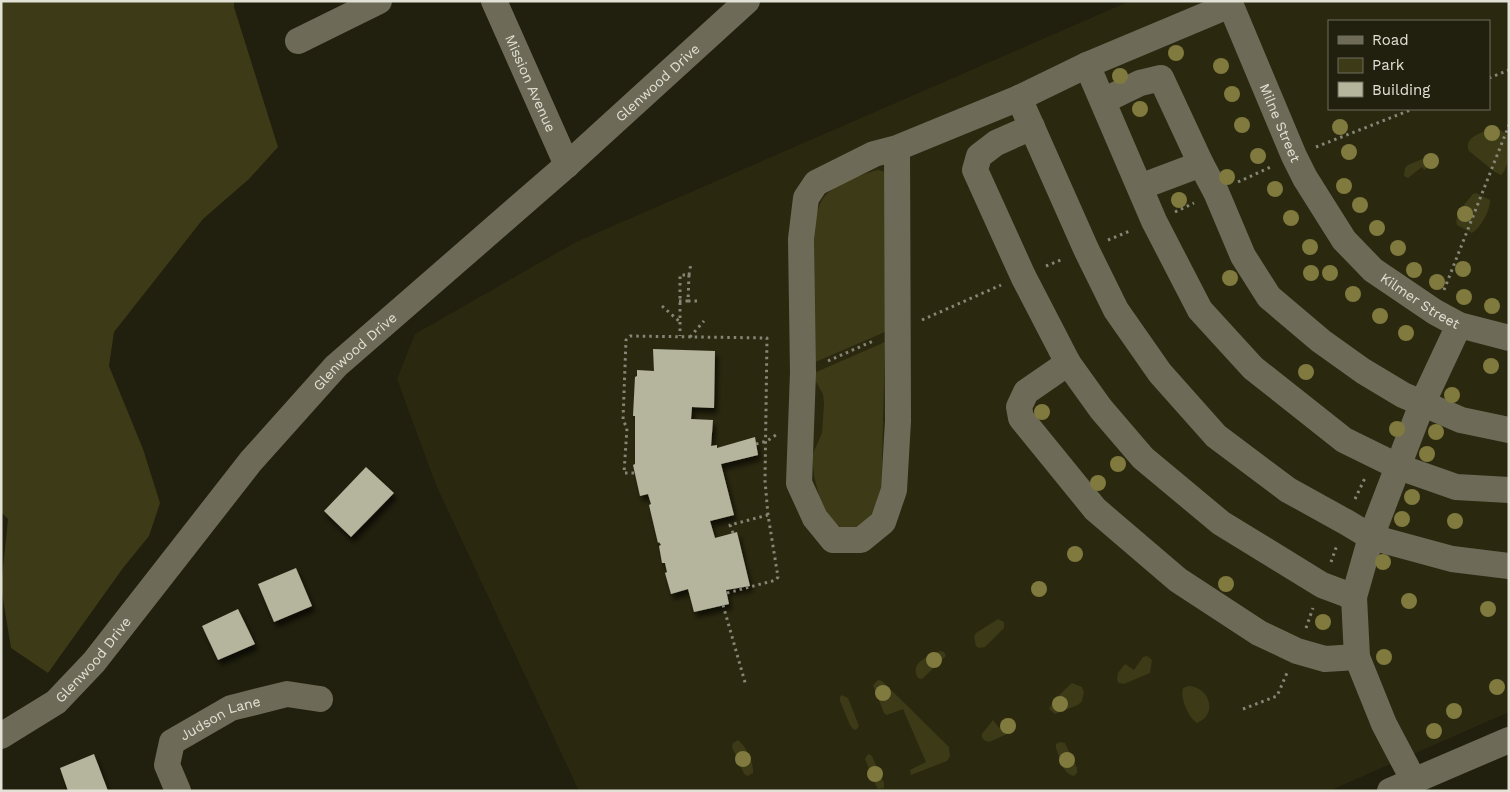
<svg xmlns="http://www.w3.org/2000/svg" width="1510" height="792" font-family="'Work Sans',sans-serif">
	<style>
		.built { fill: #2a280f; fill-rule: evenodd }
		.green { fill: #3d3a17 }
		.building { fill: #b5b49d; filter: url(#shadow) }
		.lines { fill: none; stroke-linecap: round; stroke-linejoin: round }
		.path { stroke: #868677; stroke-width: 3; stroke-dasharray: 2.5 4; stroke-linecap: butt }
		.minor { stroke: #6d6b57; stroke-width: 26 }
		.tree { fill: #807a3f }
		.labels { text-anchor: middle; stroke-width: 5; stroke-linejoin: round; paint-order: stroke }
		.street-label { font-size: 14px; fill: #e1e1d5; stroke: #211f0d }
	</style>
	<defs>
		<filter id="shadow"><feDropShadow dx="3" dy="5.5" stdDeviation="2.5" flood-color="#0009"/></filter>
	</defs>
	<rect width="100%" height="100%" fill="#211f0d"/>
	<path class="built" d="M1130 1H1509V712L1329 791H579L436 485 397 379 415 334 576 242ZM1329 21H1489V109H1329Z"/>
	<g class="green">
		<path d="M1 1H234V7L278 147 249 179 203 219 114 332 109 366 143 449 160 503 149 536 123 568 48 673 11 648 1 587 8 519 1 512Z"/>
		<path d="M1493 128 1499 129 1509 136C1509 149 1510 167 1501 175L1495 172 1469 151C1463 136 1483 133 1493 128Z"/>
		<path d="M1432 155 1437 156 1436 161 1424 170 1422 167 1408 178 1404 176 1405 168 1408 165Z"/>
		<path d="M878 170 886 172 885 332 813 363C814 334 814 305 814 275 815 254 811 219 822 200 831 185 862 174 878 170Z"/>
		<path d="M1476 193 1490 200C1491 209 1480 229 1472 233L1457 225C1454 214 1466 203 1473 194Z"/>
		<path d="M885 342 881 504 878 512 856 529 841 528 824 514 814 476 812 456 822 433 824 404 823 394 815 380 814 373Z"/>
		<path d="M998 619 1004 622V628L985 647 979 648 976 646 974 637 976 633Z"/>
		<path d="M940 651 944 652 946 656 922 679 918 678C909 662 928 657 940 651Z"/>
		<path d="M1147 656 1152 660 1150 673 1124 684 1119 683 1117 680 1118 673 1125 664 1134 670 1143 657Z"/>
		<path d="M878 680 882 681 949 747 950 756 947 761 911 775 910 770 926 762 903 709 887 715 884 713 873 685Z"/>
		<path d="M1072 683 1082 687 1084 692 1082 701 1078 705 1055 714 1049 709 1054 700Z"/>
		<path d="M1188 686C1209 686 1219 714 1197 723 1188 717 1180 698 1183 688Z"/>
		<path d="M842 695 848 698 859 726 857 729 854 730 850 725 840 701V697Z"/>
		<path d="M1009 718H1012C1017 722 1017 726 1014 731L989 742C985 741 981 739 982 734L993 720 999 728Z"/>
		<path d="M738 740C746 746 754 763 753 773L748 776 744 774 732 747 733 743Z"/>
		<path d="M1060 742 1065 743 1077 768V773L1074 776C1062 774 1060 758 1056 748V744Z"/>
		<path d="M868 754 872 756 884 783V788L878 789 876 786 865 759Z"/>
	</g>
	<g class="building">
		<path d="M653 349 715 351 714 408 692 407 691 419 713 420 711 446 717 445V448L755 437 758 455 721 464 734 515 710 521 715 538 737 532 750 586 726 590 729 604 694 612 688 589 671 594 665 573 667 572 665 563H662L659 546 661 545 659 542 658 543 649 505 651 504 648 494 640 496 633 465 635 464V416H633L635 377 637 376V370L654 371Z"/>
		<path d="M366 467 394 493 351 537 324 511Z"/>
		<path d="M296 568 312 606 274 622 258 584Z"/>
		<path d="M238 609 255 644 218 660 202 626Z"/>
		<path d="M94 754 108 791H68L60 768Z"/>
	</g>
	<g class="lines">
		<g class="path">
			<path d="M1489 78 1509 70"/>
			<path d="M1316 147 1413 109"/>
			<path d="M1238 182 1273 166"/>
			<path d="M1175 212 1194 203"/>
			<path d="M1108 240 1132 230"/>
			<path d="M1046 266 1063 259"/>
			<path d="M689 275 691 263"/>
			<path d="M1444 290 1509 125"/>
			<path d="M679 301H688L689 275H680V336"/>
			<path d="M688 301H699"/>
			<path d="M662 306 679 321"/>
			<path d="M922 320 1001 285"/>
			<path d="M690 337 704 321"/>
			<path d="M828 361 873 341"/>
			<path d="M756 444 767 441 776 435"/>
			<path d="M634 473H624L627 428 623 420 626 340 630 336 767 338 765 481 768 515"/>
			<path d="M1355 499 1365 478"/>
			<path d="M1331 562 1337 545"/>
			<path d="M727 593 776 580 778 577 768 515 730 525 733 533"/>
			<path d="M723 605 746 686"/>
			<path d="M1306 628 1313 608"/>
			<path d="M1243 709 1277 696 1287 673"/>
		</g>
		<g class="minor">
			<path id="s1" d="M494 1 567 165"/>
			<path id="s2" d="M1229 1 1294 156 1305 178 1344 240 1373 270 1435 312 1459 325 1509 338"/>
			<path d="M298 41 379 1"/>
			<path d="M1087 65 1154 221 1200 310 1253 368 1344 440 1399 467 1456 487 1509 490"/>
			<path d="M1019 98 1086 249 1116 310 1160 373 1216 436 1288 490 1346 522 1371 537 1452 559 1509 566"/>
			<path d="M1103 101 1140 83 1161 78 1201 164 1216 192 1243 256 1269 297 1321 341 1363 371 1403 395 1461 420 1509 430"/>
			<path d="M1032 127 996 143 979 156 975 170 1023 276 1068 363 1101 409 1143 458 1221 523 1322 585 1354 597"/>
			<path d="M897 148 898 421 894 490 883 522 861 540H833L815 518 799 483 803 372 801 239 806 198 816 183 874 154 897 148 1019 98 1087 65 1230 5"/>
			<path d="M1140 187 1201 164"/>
			<path d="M1068 363 1026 392 1019 407 1021 418 1095 509 1178 580 1259 633 1297 651 1325 659 1357 657"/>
			<path id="s3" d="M1 736 56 702 94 662 251 461 336 366 567 165 747 1"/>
			<path d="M1414 781 1384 724 1357 657 1354 597 1371 537 1422 404 1459 325"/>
			<path id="s4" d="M178 791 167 765 172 742 231 708 287 694 320 699"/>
			<path d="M1390 791 1509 740"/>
		</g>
	</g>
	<g class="tree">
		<circle cx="1176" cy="53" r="8"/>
		<circle cx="1221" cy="66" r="8"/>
		<circle cx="1120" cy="76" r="8"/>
		<circle cx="1232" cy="94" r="8"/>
		<circle cx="1140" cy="109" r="8"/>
		<circle cx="1242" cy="125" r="8"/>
		<circle cx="1340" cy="127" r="8"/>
		<circle cx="1492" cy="133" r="8"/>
		<circle cx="1349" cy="152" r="8"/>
		<circle cx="1258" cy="156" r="8"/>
		<circle cx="1431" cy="161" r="8"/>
		<circle cx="1227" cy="177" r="8"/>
		<circle cx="1344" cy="186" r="8"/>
		<circle cx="1275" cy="189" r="8"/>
		<circle cx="1179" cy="200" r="8"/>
		<circle cx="1360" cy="205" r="8"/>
		<circle cx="1465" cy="214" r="8"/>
		<circle cx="1291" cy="218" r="8"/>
		<circle cx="1377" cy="228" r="8"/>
		<circle cx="1310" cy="247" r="8"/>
		<circle cx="1398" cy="248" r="8"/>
		<circle cx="1463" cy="269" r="8"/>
		<circle cx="1414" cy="270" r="8"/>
		<circle cx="1311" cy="273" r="8"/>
		<circle cx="1330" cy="273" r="8"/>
		<circle cx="1230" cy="278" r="8"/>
		<circle cx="1437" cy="282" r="8"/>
		<circle cx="1353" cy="294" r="8"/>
		<circle cx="1464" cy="297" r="8"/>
		<circle cx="1492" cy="306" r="8"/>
		<circle cx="1380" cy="316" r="8"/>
		<circle cx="1406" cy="333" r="8"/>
		<circle cx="1491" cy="366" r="8"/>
		<circle cx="1306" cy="372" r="8"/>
		<circle cx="1452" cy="395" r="8"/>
		<circle cx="1042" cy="412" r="8"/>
		<circle cx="1397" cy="429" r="8"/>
		<circle cx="1436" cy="432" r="8"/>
		<circle cx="1427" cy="454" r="8"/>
		<circle cx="1118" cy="464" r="8"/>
		<circle cx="1098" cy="483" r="8"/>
		<circle cx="1412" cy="497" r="8"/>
		<circle cx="1402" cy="519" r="8"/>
		<circle cx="1455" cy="521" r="8"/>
		<circle cx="1075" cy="554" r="8"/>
		<circle cx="1383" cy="562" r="8"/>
		<circle cx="1226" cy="584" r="8"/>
		<circle cx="1039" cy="589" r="8"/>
		<circle cx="1409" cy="601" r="8"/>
		<circle cx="1488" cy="609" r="8"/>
		<circle cx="1323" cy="622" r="8"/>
		<circle cx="1384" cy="657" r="8"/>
		<circle cx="934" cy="660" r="8"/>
		<circle cx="1497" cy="687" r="8"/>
		<circle cx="883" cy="693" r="8"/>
		<circle cx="1060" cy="704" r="8"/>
		<circle cx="1454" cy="711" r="8"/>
		<circle cx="1008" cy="726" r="8"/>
		<circle cx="1434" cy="731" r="8"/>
		<circle cx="743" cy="759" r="8"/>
		<circle cx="1067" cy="760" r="8"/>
		<circle cx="875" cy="774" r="8"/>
	</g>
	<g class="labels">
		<g class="street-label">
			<text dy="5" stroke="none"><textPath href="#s1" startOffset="90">Mission Avenue</textPath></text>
			<text dy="5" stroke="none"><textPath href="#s3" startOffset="931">Glenwood Drive</textPath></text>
			<text dy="5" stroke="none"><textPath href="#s2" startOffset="132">Milne Street</textPath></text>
			<text dy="5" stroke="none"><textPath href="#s2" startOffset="364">Kilmer Street</textPath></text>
			<text dy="5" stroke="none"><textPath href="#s3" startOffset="526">Glenwood Drive</textPath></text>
			<text dy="5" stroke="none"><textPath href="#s3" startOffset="121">Glenwood Drive</textPath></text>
			<text dy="5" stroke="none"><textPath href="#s4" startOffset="106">Judson Lane</textPath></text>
		</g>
	</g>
	<rect width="1510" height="792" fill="none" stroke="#e1e1d5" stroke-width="5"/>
	<rect x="1328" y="20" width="162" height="90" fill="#211f0d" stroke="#6e6d5d"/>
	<rect x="1338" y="36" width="25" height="8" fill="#6d6b57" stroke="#6e6d5d"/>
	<text x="1372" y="45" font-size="15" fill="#e1e1d5">Road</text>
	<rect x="1338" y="58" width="25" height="15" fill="#3d3a17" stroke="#6e6d5d"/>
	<text x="1372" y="70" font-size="15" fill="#e1e1d5">Park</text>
	<rect x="1338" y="82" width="25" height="15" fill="#b5b49d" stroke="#6e6d5d"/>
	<text x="1372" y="95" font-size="15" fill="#e1e1d5">Building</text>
</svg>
